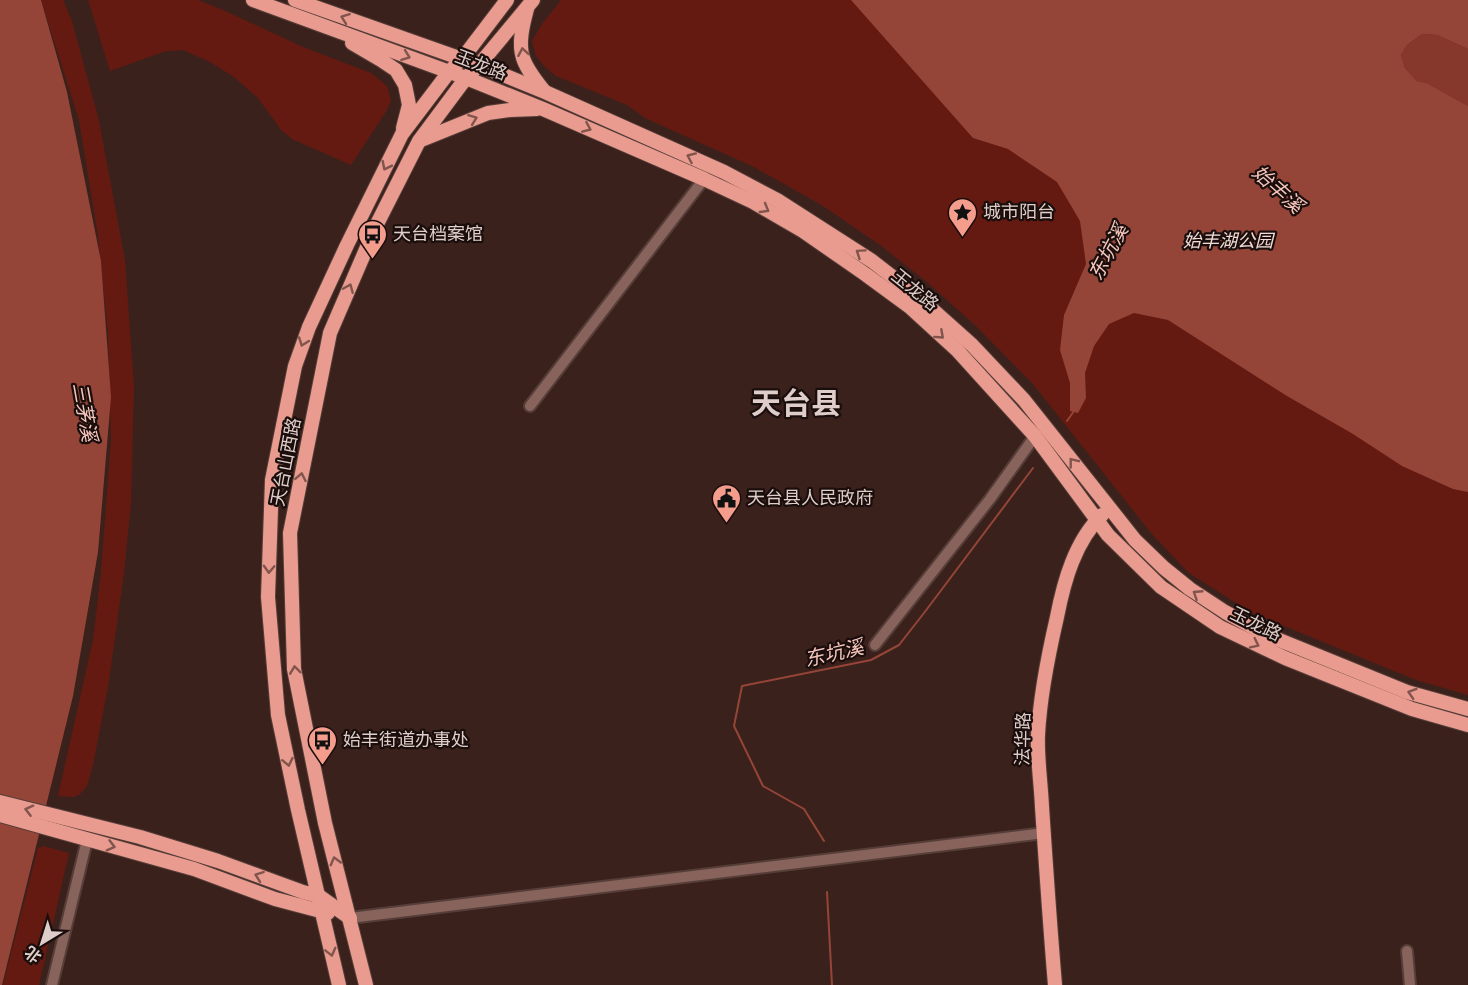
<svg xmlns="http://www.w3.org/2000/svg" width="1468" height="985" font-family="'Noto Serif','Noto Sans SC',serif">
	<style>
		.green { fill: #651a11 }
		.forest { fill: #87382c }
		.water { fill: #954538 }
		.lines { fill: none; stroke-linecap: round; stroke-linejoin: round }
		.stream { stroke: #954538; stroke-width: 2 }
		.minor-casing { stroke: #553d38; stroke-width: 14 }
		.major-casing { stroke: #553d38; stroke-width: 16 }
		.minor { stroke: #88635c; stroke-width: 10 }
		.major { stroke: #e89b8e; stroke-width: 14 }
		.oneway { stroke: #81544d }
		.labels { text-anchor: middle; stroke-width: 4.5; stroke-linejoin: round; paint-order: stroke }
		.street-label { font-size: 18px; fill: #dfcdc9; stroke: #1a0e0c }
		.poi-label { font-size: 18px; fill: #dfcdc9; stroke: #1a0e0c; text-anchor: start }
		.park-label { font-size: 18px; font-style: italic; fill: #f3dbd6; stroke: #1a0e0c }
		.water-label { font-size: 20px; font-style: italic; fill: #f6c6bd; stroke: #1a0e0c }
		.town-label { font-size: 30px; font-weight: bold; fill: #dfcdc9; stroke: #1a0e0c }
	</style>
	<rect width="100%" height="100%" fill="#3b211c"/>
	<g class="green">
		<path d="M41 0H63L72 21 99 121 125 260 134 387 131 503 124 573 108 687 93 765 87 786 80 794 74 797 58 796 93 640 101 572 111 440 108 332 98 236 79 120Z"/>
		<path d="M88 0H198L223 10 303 47 371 73 387 86 391 100 387 110 351 165 292 139 281 130 258 98 234 77 210 62 183 50 166 51 110 71Z"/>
		<path d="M561 0H1468V695L1416 680 1252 613 1189 573 1151 533 1033 384 977 327 928 283 880 245 823 206 754 167 645 118 627 105 556 76 545 67 536 56 532 41 542 24Z"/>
		<path d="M43 846 69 853 39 985H3L38 848Z"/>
	</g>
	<path class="forest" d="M1422 34 1437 35 1468 49V106L1427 83 1417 81 1405 68 1401 55 1407 45Z"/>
	<g class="water">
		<path d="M0 0H41L67 92 101 261 111 397 98 552 73 696 2 985H0Z"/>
		<path d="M851 0H1468V49L1437 35 1422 34 1407 45 1401 55 1405 68 1417 81 1427 83 1468 106V492L1453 489 1402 466 1353 434 1287 396 1168 320 1134 313 1109 324 1094 346 1085 373 1086 398 1078 413 1070 411V383L1060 350 1064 315 1086 264 1080 221 1057 182 1008 149 973 138Z"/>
	</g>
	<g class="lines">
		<g class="stream">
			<path d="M1067 421 1074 411"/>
			<path d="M824 841 804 809 763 786 734 726 742 686 871 660 899 645 924 613 1033 468"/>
			<path d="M827 892 832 985"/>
		</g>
		<defs>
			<g id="minor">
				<path d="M530 406 704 179"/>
				<path d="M875 645 990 499 1035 436"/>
				<path d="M350 918 1044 833"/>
				<path d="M1407 951 1410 985"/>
				<path d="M52 985 87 840"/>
			</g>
			<g id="major">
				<path d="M253 0 466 78 543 109 704 179 753 202 803 231 865 274 910 307 957 350 1035 436 1108 535 1161 587 1220 627 1285 658 1412 709 1468 725"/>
				<path d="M295 0 479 65 545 92 724 172 777 200 872 261 916 295 972 345 1024 400 1135 540 1164 568 1190 589 1225 612 1267 635 1407 692 1468 709"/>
				<path d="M527 9C523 24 518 43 523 58 527 70 536 81 544 91"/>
				<path d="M352 43 381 60 396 70 405 85 409 105 403 128"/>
				<path d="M421 140 488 113 510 110 537 109"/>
				<path d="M0 802 140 837 218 861 303 892 319 896 350 918"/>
				<path d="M0 815 194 869 275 899 328 913"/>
				<path d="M339 985 298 810 278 715 268 597 272 480 295 366 309 327 347 245 402 134 449 72 462 59 507 0"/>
				<path d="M366 985 325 823 294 669 290 533 330 333 377 224 419 141 466 78 479 65 533 0"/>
				<path d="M1055 985C1050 926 1046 867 1042 807 1041 783 1037 758 1038 735 1040 695 1048 656 1057 617 1064 581 1075 541 1102 515"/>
			</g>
		</defs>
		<use href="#minor" class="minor-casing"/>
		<use href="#major" class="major-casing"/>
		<use href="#minor" class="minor"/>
		<use href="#major" class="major"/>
	</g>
	<defs><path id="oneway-chevron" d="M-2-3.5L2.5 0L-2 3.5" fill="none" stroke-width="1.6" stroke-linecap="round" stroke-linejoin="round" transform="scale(1.5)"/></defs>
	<g class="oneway">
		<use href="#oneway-chevron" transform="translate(345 18) rotate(-160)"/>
		<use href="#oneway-chevron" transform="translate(523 52) rotate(-100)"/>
		<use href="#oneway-chevron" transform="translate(406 56) rotate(20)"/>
		<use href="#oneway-chevron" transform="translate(473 119) rotate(-21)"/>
		<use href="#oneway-chevron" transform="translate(587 128) rotate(23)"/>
		<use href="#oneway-chevron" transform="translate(691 157) rotate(-156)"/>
		<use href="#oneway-chevron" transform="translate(386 166) rotate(117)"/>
		<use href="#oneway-chevron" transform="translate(765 209) rotate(30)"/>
		<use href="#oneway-chevron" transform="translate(860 253) rotate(-146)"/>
		<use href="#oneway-chevron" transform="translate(349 288) rotate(-67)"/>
		<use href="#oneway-chevron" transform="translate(940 335) rotate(42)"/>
		<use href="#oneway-chevron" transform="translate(303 342) rotate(110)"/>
		<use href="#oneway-chevron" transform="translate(1073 462) rotate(-128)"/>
		<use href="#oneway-chevron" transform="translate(301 477) rotate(-79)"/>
		<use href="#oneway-chevron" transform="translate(269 569) rotate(92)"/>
		<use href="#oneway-chevron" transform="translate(1197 594) rotate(-147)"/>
		<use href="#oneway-chevron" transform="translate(1255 644) rotate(26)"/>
		<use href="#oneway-chevron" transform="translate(295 670) rotate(-97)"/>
		<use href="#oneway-chevron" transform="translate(1412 693) rotate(-162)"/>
		<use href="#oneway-chevron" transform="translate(288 762) rotate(78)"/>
		<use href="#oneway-chevron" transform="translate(29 810) rotate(-166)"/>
		<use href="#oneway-chevron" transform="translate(111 846) rotate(15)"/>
		<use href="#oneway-chevron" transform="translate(335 861) rotate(-105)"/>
		<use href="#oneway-chevron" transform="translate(259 876) rotate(-160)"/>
		<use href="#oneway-chevron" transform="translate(331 952) rotate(76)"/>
	</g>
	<defs>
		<symbol id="sight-pin" viewBox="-11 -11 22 30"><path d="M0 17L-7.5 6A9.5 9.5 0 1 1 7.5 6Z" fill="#f59d8d" stroke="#1a0e0c"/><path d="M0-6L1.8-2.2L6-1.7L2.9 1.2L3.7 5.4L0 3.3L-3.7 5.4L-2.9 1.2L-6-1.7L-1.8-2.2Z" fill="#111"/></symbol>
		<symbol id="bus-pin" viewBox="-11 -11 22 30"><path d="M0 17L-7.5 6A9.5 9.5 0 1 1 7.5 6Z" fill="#f59d8d" stroke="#1a0e0c"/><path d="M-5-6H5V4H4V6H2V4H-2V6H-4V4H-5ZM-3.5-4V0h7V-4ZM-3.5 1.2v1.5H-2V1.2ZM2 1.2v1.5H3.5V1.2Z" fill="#111"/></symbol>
		<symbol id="civic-pin" viewBox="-11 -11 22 30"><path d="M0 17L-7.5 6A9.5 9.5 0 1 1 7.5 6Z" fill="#f59d8d" stroke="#1a0e0c"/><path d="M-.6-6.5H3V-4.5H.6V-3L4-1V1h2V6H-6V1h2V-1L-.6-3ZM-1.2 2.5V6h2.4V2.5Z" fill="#111"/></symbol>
	</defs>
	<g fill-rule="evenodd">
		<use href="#sight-pin" x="946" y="196" width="33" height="45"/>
		<use href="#bus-pin" x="356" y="218" width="33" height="45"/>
		<use href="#civic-pin" x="710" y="482" width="33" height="45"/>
		<use href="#bus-pin" x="306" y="724" width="33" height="45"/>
	</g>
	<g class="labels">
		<g class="street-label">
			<text transform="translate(481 65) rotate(21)" y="6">玉龙路</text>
			<text transform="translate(915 290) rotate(39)" y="6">玉龙路</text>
			<text transform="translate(286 462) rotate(-79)" y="6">天台山西路</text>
			<text transform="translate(1256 624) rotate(26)" y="6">玉龙路</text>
			<text transform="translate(1023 739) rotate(-89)" y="6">法华路</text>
		</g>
		<g class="poi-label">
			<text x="983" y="218">城市阳台</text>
			<text x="393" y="240">天台档案馆</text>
			<text x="747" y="504">天台县人民政府</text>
			<text x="343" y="746">始丰街道办事处</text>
		</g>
		<g class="park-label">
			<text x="1228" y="247">始丰湖公园</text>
		</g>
		<g class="water-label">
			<text transform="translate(1278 189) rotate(42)" y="7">始丰溪</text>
			<text transform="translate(1108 252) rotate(-62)" y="7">东坑溪</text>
			<text transform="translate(85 412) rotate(80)" y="7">三茅溪</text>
			<text transform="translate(834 653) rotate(-13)" y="7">东坑溪</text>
		</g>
		<g class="town-label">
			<text x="796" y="414">天台县</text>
		</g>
	</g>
	<g transform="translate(42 943) rotate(218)" stroke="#1a0e0c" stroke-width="4.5" paint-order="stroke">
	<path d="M0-4.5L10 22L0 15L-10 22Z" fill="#dfcdc9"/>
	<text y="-9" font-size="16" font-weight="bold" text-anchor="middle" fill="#dfcdc9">北</text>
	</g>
</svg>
